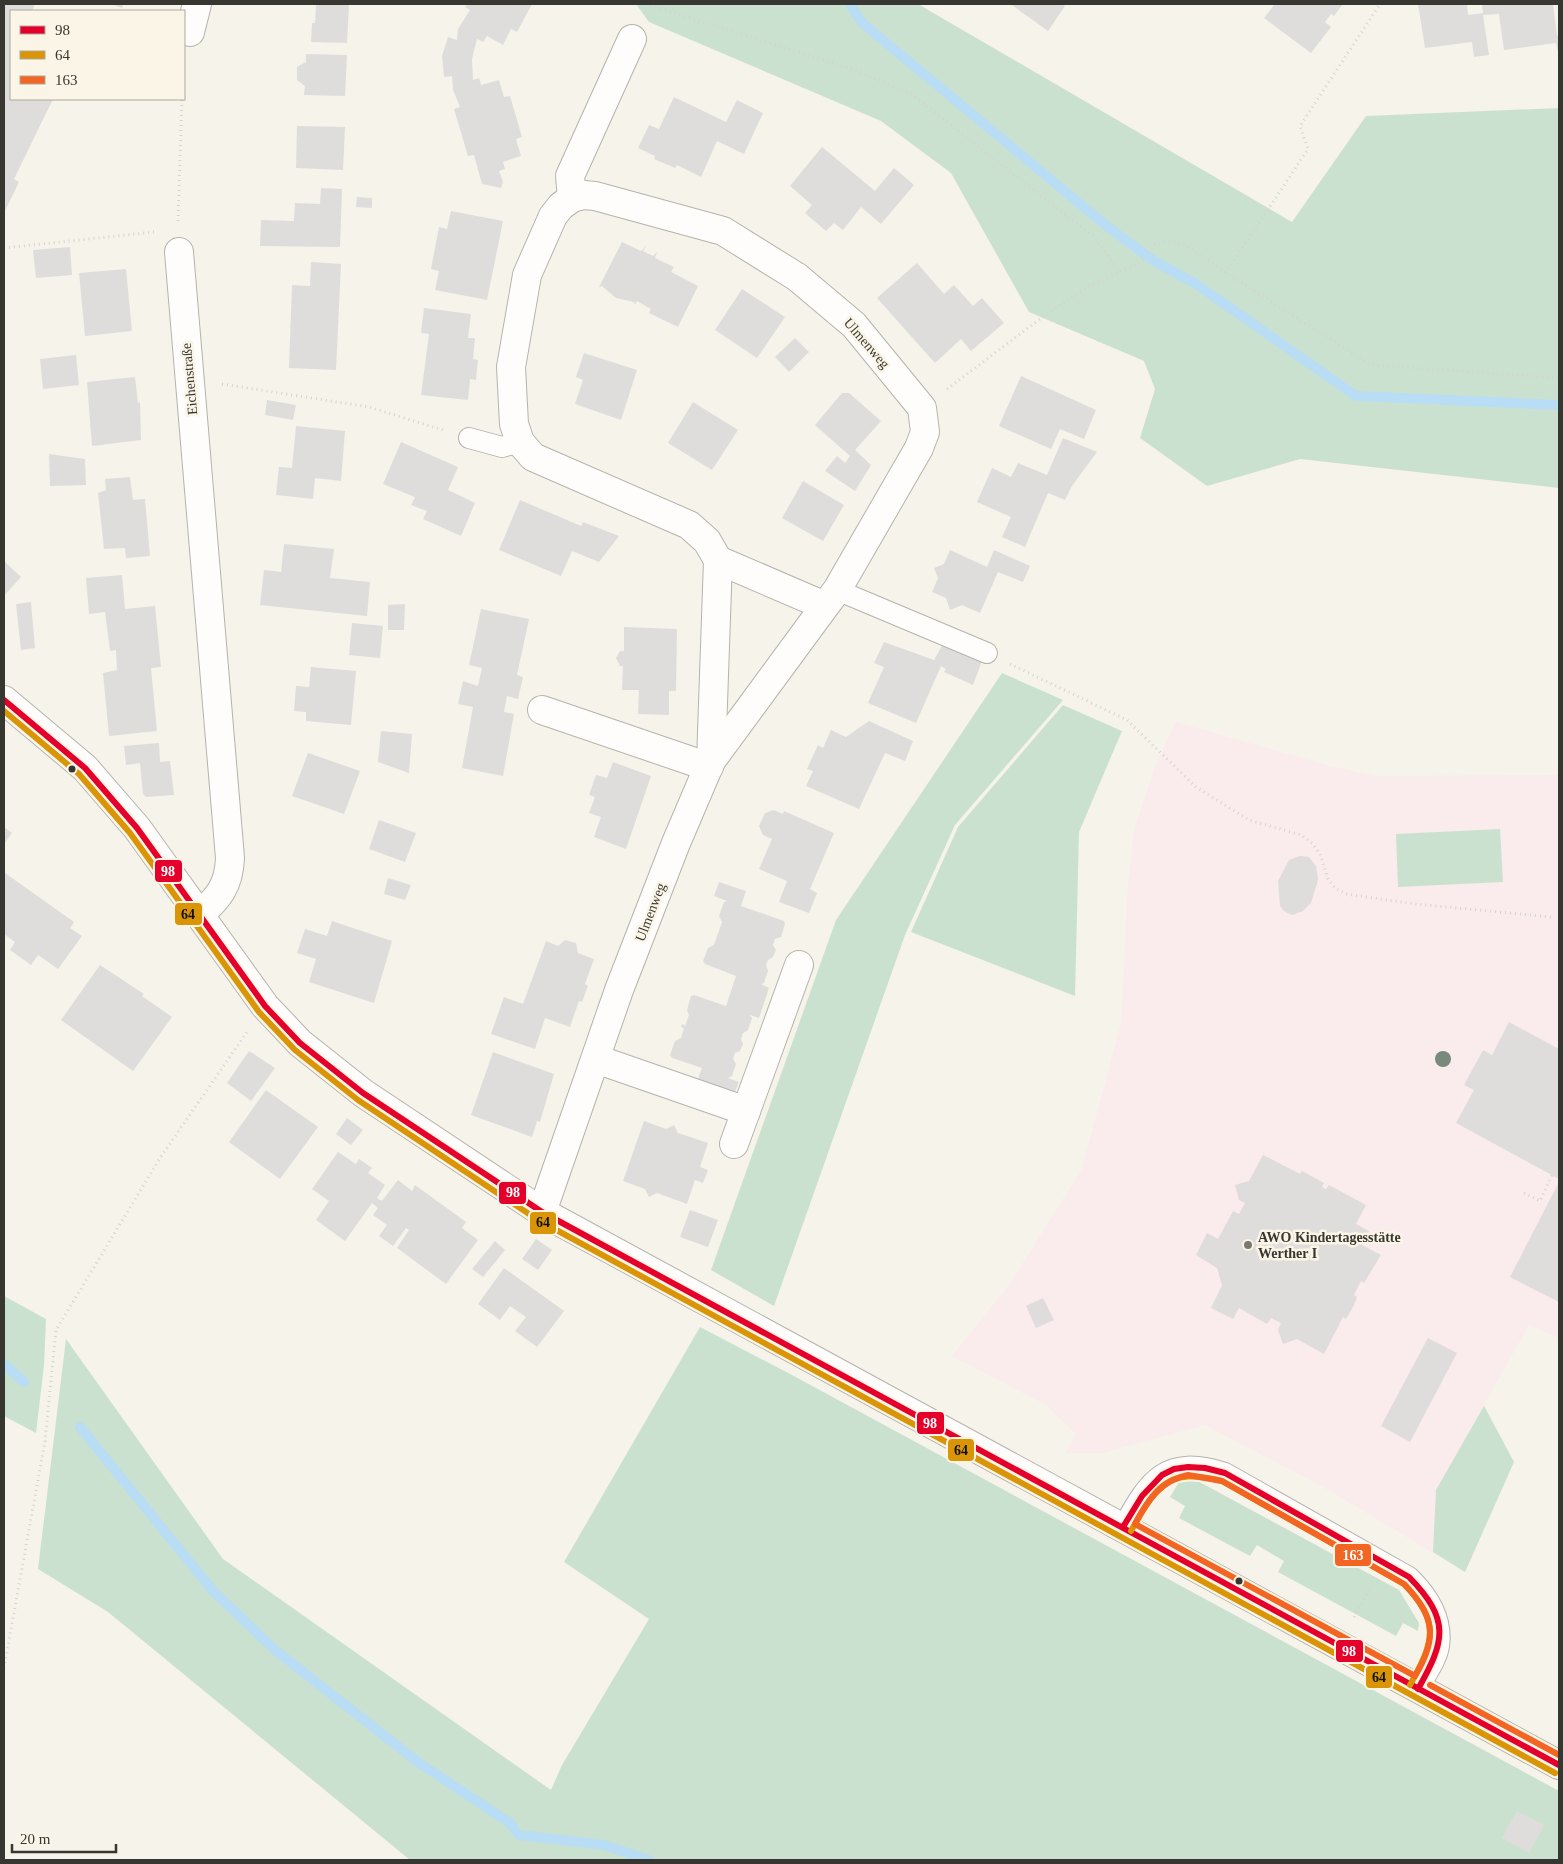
<svg xmlns="http://www.w3.org/2000/svg" width="1563" height="1864" font-family="'Times New Roman',serif">
	<style>
		.education { fill: #faebec }
		.green { fill: #cbe1cf }
		.lines { fill: none; stroke-linecap: round; stroke-linejoin: round }
		.stream { stroke: #b8ddf4; stroke-width: 10 }
		.building { fill: #dfdddc }
		.lane-casing { stroke: #b5b3ac; stroke-width: 22 }
		.street-casing { stroke: #b5b3ac; stroke-width: 30 }
		.path { stroke: #d3d3d0; stroke-width: 3; stroke-dasharray: 1 4; stroke-linecap: butt }
		.lane { stroke: #fefdfc; stroke-width: 20 }
		.street { stroke: #fefdfc; stroke-width: 28 }
		.bus-1-casing { stroke: #faf5e6; stroke-width: 10 }
		.bus-2-casing { stroke: #faf5e6; stroke-width: 10 }
		.bus-3-casing { stroke: #faf5e6; stroke-width: 10 }
		.bus-1 { stroke: #e4002b; stroke-width: 6 }
		.bus-2 { stroke: #da9507; stroke-width: 6 }
		.bus-3 { stroke: #f26522; stroke-width: 6 }
		.tree { fill: #79897c }
		.bus-dot { fill: #383630; stroke: #faf5e6; stroke-width: 2 }
		.poi-dot { fill: #7a7871; stroke: #faf5e6; stroke-width: 2 }
		.labels { text-anchor: middle; stroke-width: 5; stroke-linejoin: round; paint-order: stroke }
		.street-label { font-size: 14px; fill: #383630; stroke: #faf5e6 }
		.poi-label { font-size: 14px; font-weight: bold; fill: #383630; stroke: #faf5e6; text-anchor: start }
		.line-badge { stroke: #faf5e6; stroke-width: 2 }
		.badge-label { font-size: 14px; text-anchor: middle; font-weight: bold; fill: #fff }
		.pale-badge-label { font-size: 14px; text-anchor: middle; font-weight: bold; fill: #111 }
	</style>
	<rect width="100%" height="100%" fill="#f6f3ea"/>
	<path class="education" d="M1176 722 1323 764 1374 776 1559 775V1338L1529 1325 1484 1405 1514 1462 1465 1572 1327 1489 1205 1425 1102 1453H1066L1076 1434 1046 1405 952 1356 1009 1285 1082 1169 1121 1024 1128 882 1135 827 1155 767Z"/>
	<g class="green">
		<path d="M636 4H918L1292 222 1366 116 1559 108V488L1300 459 1207 486 1140 438 1155 389 1144 361 1029 312 951 173 881 121 649 22Z"/>
		<path d="M1002 673 1063 700 955 825 905 935 774 1306 711 1270 836 920Z"/>
		<path d="M1063 705 1122 731 1079 832 1075 996 911 932 958 827Z"/>
		<path d="M1500 829 1503 882 1398 887 1396 834Z"/>
		<path d="M4 1296 46 1319 44 1365 36 1433 4 1416Z"/>
		<path d="M700 1327 792 1375 1559 1791V1860H410L108 1612 38 1569 66 1339 223 1559 551 1790 562 1765 649 1619 564 1562Z"/>
		<path d="M1484 1406 1514 1462 1465 1572 1433 1552 1436 1490Z"/>
		<path d="M1194 1479 1399 1590 1419 1623 1418 1631 1403 1623 1396 1636 1278 1572 1284 1561 1257 1545 1250 1556 1179 1518 1185 1506 1170 1497 1179 1482Z"/>
	</g>
	<g class="lines">
		<g class="stream">
			<path d="M850 4 861 22 1108 227 1154 261 1196 284 1356 396 1559 405"/>
			<path d="M4 1364 24 1382"/>
			<path d="M80 1427 213 1591 275 1650 419 1763 510 1823 519 1835 604 1845 649 1860"/>
		</g>
	</g>
	<g class="building">
		<path d="M4 4H35L32 11H11V99H53L14 179 19 182 4 213Z"/>
		<path d="M111 4H123L122 8Z"/>
		<path d="M316 4H349L347 43 311 42 312 23H315Z"/>
		<path d="M467 4H532L517 32 511 29 503 45 487 36 483 42 477 39 472 59 473 80 479 78 481 85 499 80 504 97 510 96 522 137 516 139 521 156 503 162 505 169 499 171 503 182 501 188 482 184 474 155 468 156 454 109 460 107 453 90 452 76 444 77 442 56 448 37 457 40 458 29 470 10 465 7Z"/>
		<path d="M1013 4H1061L1065 6 1048 31 1012 5Z"/>
		<path d="M1275 4H1343L1334 16 1331 14 1325 22 1331 27 1311 53 1264 18Z"/>
		<path d="M1418 4H1467L1468 15 1483 13 1482 4H1553L1557 36 1559 35V57L1556 43 1504 50 1499 14 1483 15 1489 55 1474 57 1472 42 1425 48Z"/>
		<path d="M306 54 347 55 345 96 304 95 305 86 297 80V67L306 62Z"/>
		<path d="M674 97 726 122 737 100 763 113 744 154 717 141 701 177 677 165 675 168 654 159 655 156 638 148 649 125 659 129Z"/>
		<path d="M297 126 345 127 343 170 296 168Z"/>
		<path d="M822 147 875 191 894 168 914 185 881 224 861 207 843 230 834 223 826 231 805 213 812 205 790 186Z"/>
		<path d="M321 188 342 189 340 247 260 246 261 220 294 221 295 203 320 204Z"/>
		<path d="M357 197 372 198V208L356 207Z"/>
		<path d="M451 211 503 221 487 300 435 290 439 271 431 269 439 227 447 229Z"/>
		<path d="M622 242 641 251 647 245 643 251 653 256 657 252 655 258 674 267 671 272 698 286 678 327 649 313 651 309 637 301 635 305 634 302 616 298 602 286 599 287Z"/>
		<path d="M70 247 72 275 36 278 33 250Z"/>
		<path d="M311 262 341 264 336 370 289 368 292 285 310 286Z"/>
		<path d="M917 263 944 294 954 285 973 306 982 298 1004 323 971 351 961 339 935 363 877 298Z"/>
		<path d="M126 269 132 331 85 336 79 273Z"/>
		<path d="M742 289 785 317 757 358 715 330Z"/>
		<path d="M424 308 471 314 468 338H475L473 359 478 360 476 380 470 379 468 400 421 395 429 334 421 333Z"/>
		<path d="M795 338 809 352 789 372 775 357Z"/>
		<path d="M584 353 637 370 621 420 575 404 583 380 576 377Z"/>
		<path d="M76 355 79 385 43 389 40 359Z"/>
		<path d="M1021 376 1096 410 1084 439 1060 429 1051 449 999 426Z"/>
		<path d="M135 377 138 403 140 402 141 440 92 446 87 382Z"/>
		<path d="M842 393H849L881 421 855 450 871 465 855 491 825 471 837 456 845 463 850 456 815 425Z"/>
		<path d="M267 400 296 405 293 420 265 415Z"/>
		<path d="M693 402 738 430 712 470 668 443Z"/>
		<path d="M296 426 345 431 341 481 315 478 313 499 276 495 279 467 292 468Z"/>
		<path d="M1063 438 1097 452 1072 486 1065 500 1048 493 1025 547 1002 537 1011 517 977 502 992 468 1011 477 1018 463 1047 475Z"/>
		<path d="M401 442 458 467 448 490 475 503 461 536 423 519 427 511 411 505 415 497 383 484Z"/>
		<path d="M49 454 85 459 86 485 50 486Z"/>
		<path d="M130 477 133 500 145 499 150 556 126 558 125 548 104 549 98 493 106 490 105 479Z"/>
		<path d="M803 481 844 505 823 541 782 518Z"/>
		<path d="M520 500 581 526 583 522 619 536 599 562 572 551 561 576 499 550Z"/>
		<path d="M284 544 334 549 330 578 370 582 367 616 260 605 264 570 281 572Z"/>
		<path d="M950 550 987 567 994 550 1030 566 1023 582 998 572 980 613 962 605 950 610 946 598 932 592 938 578 934 568 944 564Z"/>
		<path d="M4 561 21 577 4 596Z"/>
		<path d="M122 575 125 609 155 606 161 667 151 668 157 731 109 736 103 673 117 670 116 650 110 651 105 612 89 614 86 578Z"/>
		<path d="M31 602 35 648 21 650 16 604Z"/>
		<path d="M405 604 404 630H388V605Z"/>
		<path d="M481 609 529 619 517 675 523 677 518 699 507 696 504 712 514 714 503 776 462 768 473 707 458 704 463 681 478 686 482 668 469 665Z"/>
		<path d="M352 623 383 626 380 658 349 655Z"/>
		<path d="M624 627 677 629 676 691H669V715L638 714 639 690H622L623 666H620L616 658 620 651H624Z"/>
		<path d="M884 642 934 660 943 644 982 661 973 685 944 672 946 669 941 666 916 723 868 703 884 667 874 663Z"/>
		<path d="M311 667 356 671 351 725 306 721V712L294 711 296 686 309 687Z"/>
		<path d="M869 721 913 741 905 761 885 753 859 809 806 786 813 771 807 769 818 745 823 748 831 730 846 737Z"/>
		<path d="M381 731 412 734 409 773 378 762Z"/>
		<path d="M159 743 160 762 170 761 174 795 146 797 143 794 140 763 126 765 124 746Z"/>
		<path d="M308 753 360 771 344 814 292 796Z"/>
		<path d="M613 762 651 776 626 849 594 837 601 817 589 813 595 797 589 795 596 775 607 778Z"/>
		<path d="M774 810 783 814 784 811 834 833 810 889 817 893 809 913 779 902 787 881 759 869 772 839 763 835 759 826 765 813Z"/>
		<path d="M379 820 416 833 405 862 369 849Z"/>
		<path d="M4 827 12 833 4 844Z"/>
		<path d="M1300 856 1309 857 1316 866 1318 880 1311 903 1303 911 1292 915 1284 911 1280 906 1278 881 1289 860Z"/>
		<path d="M5 873 74 922 70 928 82 936 58 969 38 955 31 965 10 950 15 942 4 934Z"/>
		<path d="M388 878 411 885 405 900 384 894Z"/>
		<path d="M719 882 746 891 741 906 784 921 785 924 781 937 775 939 773 945 776 950 773 957 768 960 766 965 768 971 764 983 761 984 769 988 759 1018 750 1015 752 1018 748 1030 743 1033 741 1039 743 1044 740 1051 735 1053 733 1059 736 1064 732 1076 728 1078 739 1082 733 1097 696 1084 702 1068 672 1058 670 1055 675 1041 681 1038 684 1028 681 1027 682 1024 685 1026 689 1015 687 1010 691 996 694 995 726 1006 736 976 705 964 703 961 708 948 714 945 722 922 719 916 724 902 727 901 714 896Z"/>
		<path d="M332 921 392 941 374 1003 309 982 316 959 297 953 305 929 327 936Z"/>
		<path d="M565 940 576 943 578 953 594 959 585 984 588 986 582 1002 579 1001 570 1027 545 1018 535 1049 491 1034 504 997 523 1004 546 941 558 946Z"/>
		<path d="M100 965 144 994 142 996 172 1017 133 1071 61 1020Z"/>
		<path d="M1509 1022 1559 1049V1179L1456 1123 1474 1090 1464 1085 1483 1050 1492 1055Z"/>
		<path d="M249 1051 275 1068 251 1101 227 1083Z"/>
		<path d="M493 1052 554 1074 540 1122 537 1121 532 1137 471 1115Z"/>
		<path d="M266 1090 318 1127 280 1179 229 1142Z"/>
		<path d="M347 1118 363 1130 351 1145 336 1134Z"/>
		<path d="M644 1121 666 1129 674 1125 678 1133 708 1143 700 1167 708 1170 703 1183 695 1180 687 1204 657 1193 649 1197 645 1189 623 1181Z"/>
		<path d="M338 1152 356 1164 359 1159 372 1168 368 1173 385 1185 377 1198 382 1201 398 1180 412 1191 415 1185 466 1222 462 1228 478 1240 446 1284 397 1248 409 1230 406 1228 393 1246 379 1236 387 1225 373 1215 378 1208 372 1203 345 1241 316 1220 329 1201 312 1189Z"/>
		<path d="M1263 1155 1300 1174 1302 1171 1324 1183 1322 1187 1326 1189 1329 1185 1366 1205 1356 1224 1369 1231 1362 1245 1381 1255 1364 1283 1361 1281 1354 1295 1357 1297 1354 1305 1346 1319 1343 1317 1324 1354 1297 1339 1283 1344 1278 1330 1281 1323 1271 1318 1267 1324 1239 1308 1233 1319 1211 1308 1222 1285 1217 1268 1196 1255 1207 1233 1218 1239 1233 1211 1239 1214 1245 1203 1239 1200 1235 1185 1249 1181Z"/>
		<path d="M1559 1182V1302L1510 1277Z"/>
		<path d="M690 1210 718 1220 708 1247 680 1237Z"/>
		<path d="M536 1239 552 1250 538 1270 522 1259Z"/>
		<path d="M495 1241 505 1250 483 1277 472 1269Z"/>
		<path d="M504 1268 564 1311 537 1347 515 1331 526 1317 510 1306 500 1320 478 1304Z"/>
		<path d="M1043 1298 1054 1320 1036 1328 1026 1306Z"/>
		<path d="M1428 1338 1457 1353 1410 1442 1381 1426Z"/>
		<path d="M1517 1811 1544 1825 1529 1853 1502 1838Z"/>
	</g>
	<g class="lines">
		<defs>
			<g id="lane">
				<path d="M469 438 502 447 520 442"/>
				<path d="M837 590 987 653"/>
				<path d="M1123 1527C1149 1479 1166 1454 1225 1473L1409 1577C1428 1595 1443 1619 1439 1646 1437 1660 1425 1676 1418 1689"/>
			</g>
			<g id="street">
				<path d="M190 32 197 4"/>
				<path d="M572 198 570 176 632 39"/>
				<path d="M179 252 230 858C229 885 219 898 199 915"/>
				<path d="M4 700 85 768 137 828 265 1006 300 1043 363 1093 542 1212 1559 1765"/>
				<path d="M542 710 709 767"/>
				<path d="M711 761 718 560"/>
				<path d="M596 1059 746 1111"/>
				<path d="M734 1144 799 965"/>
				<path d="M542 1212 619 990 676 843 711 761 825 606 837 590 919 448 925 432 922 408 854 325 797 277 723 231 595 196 584 195 572 198 561 206 553 216 527 275 511 367 514 424 520 442 533 457 689 525 707 541 718 560 825 606"/>
			</g>
		</defs>
		<use href="#lane" class="lane-casing"/>
		<use href="#street" class="street-casing"/>
		<g class="path">
			<path d="M646 4 855 70 911 94 1093 236 1121 273"/>
			<path d="M178 221 182 99"/>
			<path d="M4 248 154 232"/>
			<path d="M1226 273 1308 149 1300 126 1380 4"/>
			<path d="M222 384 369 407 443 430"/>
			<path d="M947 389 1040 319 1087 287 1141 263 1155 244 1169 241 1184 244 1226 273 1371 365 1559 378"/>
			<path d="M1010 664 1127 720 1196 787 1249 820 1301 835 1312 843 1320 854 1328 879 1335 888 1346 894 1415 904 1551 917"/>
			<path d="M1524 1193 1540 1201 1552 1175"/>
			<path d="M1354 1617 1370 1587"/>
			<path d="M4 1668 45 1441 56 1330 160 1158 247 1032"/>
		</g>
		<use href="#lane" class="lane"/>
		<use href="#street" class="street"/>
		<defs>
			<g id="bus-1">
				<path d="M4 700 85 768 137 828 265 1006 300 1043 363 1093 542 1212 1559 1765"/>
				<path d="M1123 1527 1142 1496 1162 1475 1174 1469 1188 1467 1205 1468 1225 1473 1409 1577C1451 1620 1445 1641 1418 1689"/>
			</g>
			<g id="bus-2">
				<path d="M4 711 79 774 130 833 259 1012 295 1050 358 1100 538 1220 1555 1773"/>
				<path d="M1131 1531C1156 1486 1167 1467 1222 1481L1404 1584C1441 1622 1434 1642 1410 1685"/>
			</g>
			<g id="bus-3">
				<path d="M1188 1475 1222 1481 1404 1584C1435 1616 1438 1638 1415 1676L1135 1524C1148 1500 1161 1480 1188 1475Z"/>
				<path d="M1430 1685 1559 1755"/>
			</g>
		</defs>
		<use href="#bus-1" class="bus-1-casing"/>
		<use href="#bus-2" class="bus-2-casing"/>
		<use href="#bus-3" class="bus-3-casing"/>
		<use href="#bus-1" class="bus-1"/>
		<use href="#bus-2" class="bus-2"/>
		<use href="#bus-3" class="bus-3"/>
	</g>
	<circle class="tree" cx="1443" cy="1059" r="8"/>
	<g class="bus-dot">
		<circle cx="72" cy="769" r="4.5"/>
		<circle cx="1239" cy="1581" r="4.5"/>
	</g>
	<circle class="poi-dot" cx="1248" cy="1245" r="5"/>
	<g class="labels">
		<g class="street-label">
			<text transform="translate(867 343) rotate(49)" y="5">Ulmenweg</text>
			<text transform="translate(189 379) rotate(-95)" y="5">Eichenstraße</text>
			<text transform="translate(650 912) rotate(-69)" y="5">Ulmenweg</text>
		</g>
		<g class="poi-label">
			<text x="1258" y="1242">AWO Kindertagesstätte<tspan x="1258" dy="16">Werther I</tspan></text>
		</g>
	</g>
	<g class="line-badge">
		<rect x="154" y="859" width="29" height="24" rx="5" fill="#e4002b"/>
		<rect x="174" y="902" width="29" height="24" rx="5" fill="#da9507"/>
		<rect x="498" y="1181" width="29" height="24" rx="5" fill="#e4002b"/>
		<rect x="529" y="1211" width="28" height="24" rx="5" fill="#da9507"/>
		<rect x="916" y="1411" width="29" height="24" rx="5" fill="#e4002b"/>
		<rect x="947" y="1438" width="28" height="24" rx="5" fill="#da9507"/>
		<rect x="1334" y="1543" width="38" height="24" rx="5" fill="#f26522"/>
		<rect x="1335" y="1639" width="29" height="24" rx="5" fill="#e4002b"/>
		<rect x="1365" y="1665" width="28" height="24" rx="5" fill="#da9507"/>
	</g>
	<g class="badge-label">
		<text x="168" y="876">98</text>
		<text x="513" y="1197">98</text>
		<text x="930" y="1428">98</text>
		<text x="1353" y="1560">163</text>
		<text x="1349" y="1656">98</text>
	</g>
	<g class="pale-badge-label">
		<text x="188" y="919">64</text>
		<text x="543" y="1227">64</text>
		<text x="961" y="1455">64</text>
		<text x="1379" y="1682">64</text>
	</g>
	<rect width="1563" height="1864" fill="none" stroke="#383630" stroke-width="10"/>
	<rect x="10" y="10" width="175" height="90" fill="#faf5e6" stroke="#aca99d"/>
	<rect x="20" y="26" width="25" height="8" fill="#e4002b" stroke="#aca99d"/>
	<text x="55" y="35" font-size="15" fill="#383630">98</text>
	<rect x="20" y="51" width="25" height="8" fill="#da9507" stroke="#aca99d"/>
	<text x="55" y="60" font-size="15" fill="#383630">64</text>
	<rect x="20" y="76" width="25" height="8" fill="#f26522" stroke="#aca99d"/>
	<text x="55" y="85" font-size="15" fill="#383630">163</text>
	<path d="M12 1844v8h104v-8" fill="none" stroke="#383630" stroke-width="2.5"/>
	<text x="20" y="1844" font-size="15" fill="#383630" stroke="#faf5e6" stroke-width="4" paint-order="stroke">20 m</text>
</svg>
